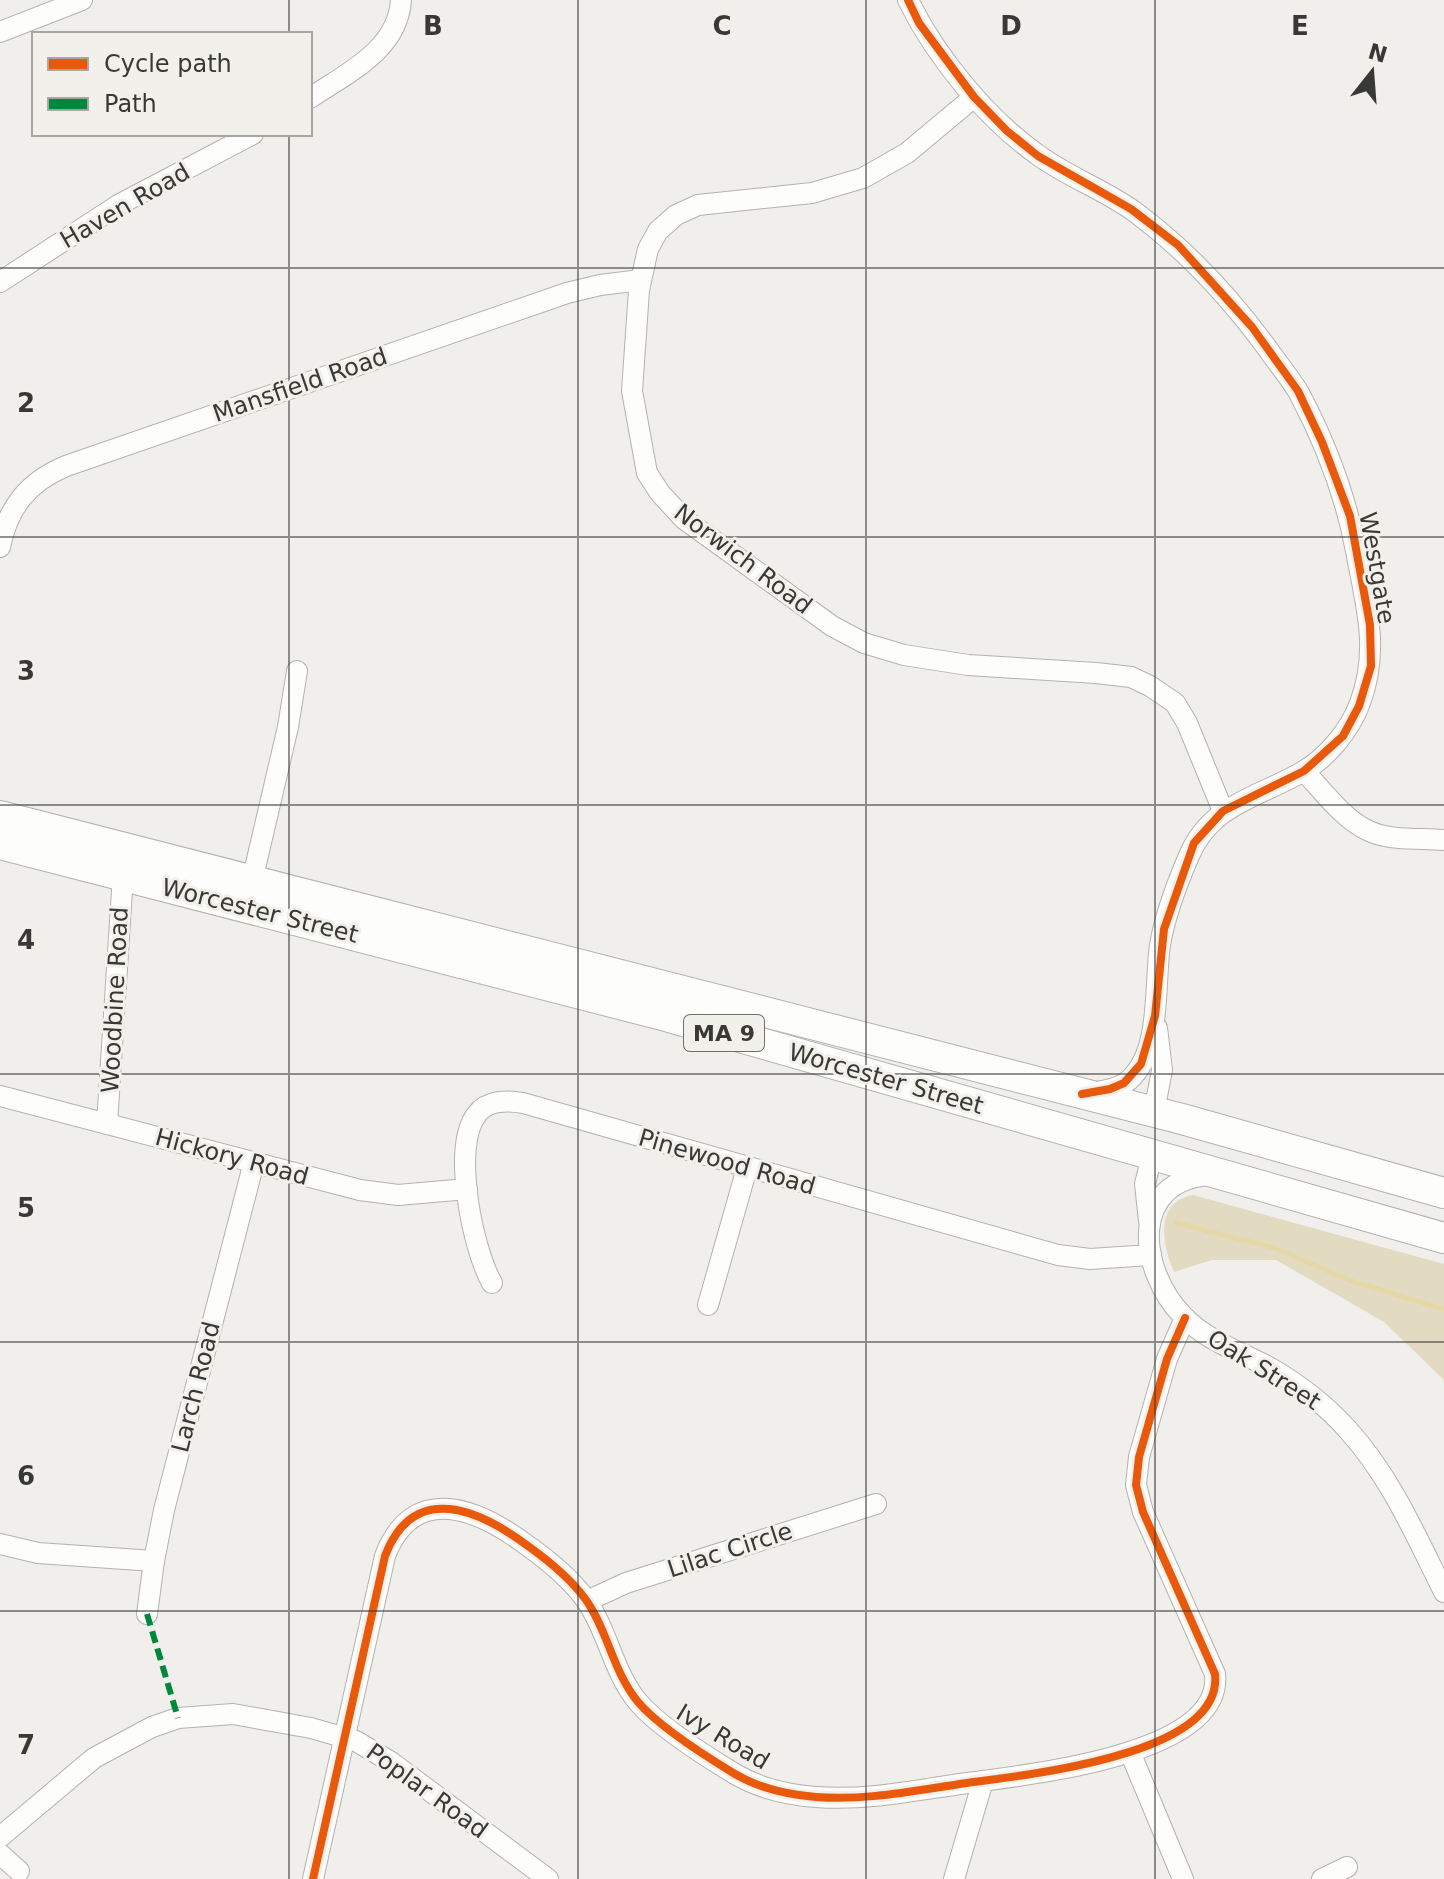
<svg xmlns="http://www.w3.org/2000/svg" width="1444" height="1879" font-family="'DejaVu Sans',sans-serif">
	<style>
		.green { fill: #e2dbc1 }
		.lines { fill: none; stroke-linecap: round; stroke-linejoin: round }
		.stream { stroke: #e6d7a7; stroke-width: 5 }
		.minor-casing { stroke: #b2b2b0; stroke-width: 22 }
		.highway-casing { stroke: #b2b2b0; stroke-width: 32 }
		.minor { stroke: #fdfdfc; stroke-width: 20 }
		.highway { stroke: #fdfdfc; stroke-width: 30 }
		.quiet { stroke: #00873e; stroke-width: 6; stroke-dasharray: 12 6; stroke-linecap: butt }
		.cycleway-casing { stroke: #f1f0eb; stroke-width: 13 }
		.cycleway { stroke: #e8590c; stroke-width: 8 }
		.grid { fill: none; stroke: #383836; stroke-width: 2; stroke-opacity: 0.55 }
		.labels { text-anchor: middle; stroke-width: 6; stroke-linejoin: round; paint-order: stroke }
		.shield { fill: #f1f0eb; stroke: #706f6c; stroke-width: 2 }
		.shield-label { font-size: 22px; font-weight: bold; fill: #383836 }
		.street-label { font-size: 24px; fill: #383836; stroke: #f1f0eb }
		.grid-label { font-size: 26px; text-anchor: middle; font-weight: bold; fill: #383836; stroke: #f1f0eb; stroke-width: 6; stroke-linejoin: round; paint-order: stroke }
	</style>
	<rect width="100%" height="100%" fill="#f0efec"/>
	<path class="green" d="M1193 1195 1444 1264V1380L1384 1322 1276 1260H1212L1174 1272C1162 1245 1154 1202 1193 1195Z"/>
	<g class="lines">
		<path class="stream" d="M1176 1223 1275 1248 1351 1281 1444 1309"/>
		<defs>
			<g id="minor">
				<path d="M908 0C936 57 986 118 1038 155 1068 177 1105 190 1135 212 1189 252 1236 304 1275 359 1283 370 1292 381 1299 393 1325 442 1346 497 1356 551 1366 606 1380 649 1360 703 1350 730 1327 758 1302 772 1257 798 1210 804 1188 858 1176 886 1165 915 1160 945 1154 985 1162 1051 1129 1080 1119 1089 1103 1091 1090 1093"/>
				<path d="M0 32 82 0"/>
				<path d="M974 97 907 153 863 178 812 193 698 205 676 215 658 231 648 249 639 290 632 391 647 473 660 493 684 519 832 626 864 643 904 655 968 665 1096 673 1131 677 1150 686 1175 703 1187 723 1223 811"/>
				<path d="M310 98C347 73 398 50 401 0"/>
				<path d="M0 282 120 204 253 134"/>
				<path d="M0 547C8 507 28 482 66 466L567 293 600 285 641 280"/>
				<path d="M1304 771C1323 791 1343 819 1369 831 1390 841 1421 838 1444 840"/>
				<path d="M252 881 288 727 297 671"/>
				<path d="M0 1096 360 1190 398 1195 467 1189"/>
				<path d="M1154 1112 1162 1070 1157 1028"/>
				<path d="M107 1124 123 875"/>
				<path d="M1212 1175C1128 1179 1138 1270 1183 1316 1206 1340 1238 1351 1267 1366 1297 1383 1325 1404 1348 1430 1390 1476 1416 1536 1444 1592"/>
				<path d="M1149 1221 1145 1184 1152 1155"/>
				<path d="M492 1283C473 1250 451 1146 477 1114 487 1100 508 1100 523 1103L1058 1255 1090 1259 1151 1255"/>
				<path d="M708 1305 747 1168"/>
				<path d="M0 1544 38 1553 154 1561"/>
				<path d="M587 1601 626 1583 876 1504"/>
				<path d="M147 1614 154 1561 164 1510 254 1162"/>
				<path d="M1130 1752 1183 1879"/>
				<path d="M0 1837 94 1758 152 1727 178 1718 233 1714 311 1728 356 1741 391 1762 548 1879"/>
				<path d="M0 1854 19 1871"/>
				<path d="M313 1879 385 1556C414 1480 480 1510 528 1546 549 1561 571 1579 586 1600 608 1631 613 1672 638 1702 659 1727 707 1757 735 1774 759 1788 789 1795 816 1797 867 1801 917 1790 967 1783 1023 1775 1224 1756 1215 1674L1143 1512 1136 1485 1139 1457 1167 1359 1185 1318"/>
				<path d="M954 1879 983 1781"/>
				<path d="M1322 1879 1347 1867"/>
			</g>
			<g id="highway">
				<path d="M0 816 1182 1119 1444 1193"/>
				<path d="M0 844 666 1016 1444 1238"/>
			</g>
		</defs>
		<use href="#minor" class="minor-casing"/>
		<use href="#highway" class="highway-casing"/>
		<use href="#minor" class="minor"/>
		<use href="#highway" class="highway"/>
		<path class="quiet" d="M147 1614 178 1718"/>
		<defs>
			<g id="cycleway">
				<path d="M908 0 919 23 974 97 1007 131 1038 156 1131 209 1178 245 1252 327 1298 391 1322 442 1350 516 1370 625 1371 666 1359 706 1343 736 1304 771 1223 811 1194 843 1164 929 1155 1016 1141 1064 1124 1083 1110 1089 1082 1094"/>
				<path d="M313 1879 385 1556C414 1480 480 1510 528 1546 549 1561 571 1579 586 1600 608 1631 613 1672 638 1702 659 1727 707 1757 735 1774 759 1788 789 1795 816 1797 867 1801 917 1790 967 1783 1023 1775 1224 1756 1215 1674L1143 1512 1136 1485 1139 1457 1167 1359 1185 1318"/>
			</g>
		</defs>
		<use href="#cycleway" class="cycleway-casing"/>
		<use href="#cycleway" class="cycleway"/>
	</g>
	<path class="grid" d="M289 0V34M578 0V1879M866 0V1879M1155 0V1879M289 134V1879M0 268H1444M0 537H1444M0 805H1444M0 1074H1444M0 1342H1444M0 1611H1444"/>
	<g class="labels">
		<rect class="shield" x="684" y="1015" width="80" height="36" rx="6"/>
		<g class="shield-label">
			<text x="724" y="1041">MA 9</text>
		</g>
		<g class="street-label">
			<text transform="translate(125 206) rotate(-30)" y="8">Haven Road</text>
			<text transform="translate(300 385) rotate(-19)" y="8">Mansfield Road</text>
			<text transform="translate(743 559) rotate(37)" y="8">Norwich Road</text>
			<text transform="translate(1377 568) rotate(80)" y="8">Westgate</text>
			<text transform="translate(260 911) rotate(14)" y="8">Worcester Street</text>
			<text transform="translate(115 1000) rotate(-87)" y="8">Woodbine Road</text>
			<text transform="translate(886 1079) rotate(16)" y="8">Worcester Street</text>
			<text transform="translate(232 1157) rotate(15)" y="8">Hickory Road</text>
			<text transform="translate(727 1162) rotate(16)" y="8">Pinewood Road</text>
			<text transform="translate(1264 1370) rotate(32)" y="8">Oak Street</text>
			<text transform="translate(196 1387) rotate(-76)" y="8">Larch Road</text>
			<text transform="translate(730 1550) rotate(-18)" y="8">Lilac Circle</text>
			<text transform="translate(723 1737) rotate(31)" y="8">Ivy Road</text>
			<text transform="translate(427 1791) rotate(36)" y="8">Poplar Road</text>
		</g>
	</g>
	<g class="grid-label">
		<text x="433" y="35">B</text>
		<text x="722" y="35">C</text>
		<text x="1011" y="35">D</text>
		<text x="1300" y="35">E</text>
		<text x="26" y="412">2</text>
		<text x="26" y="680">3</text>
		<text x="26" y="949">4</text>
		<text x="26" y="1217">5</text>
		<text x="26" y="1485">6</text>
		<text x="26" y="1754">7</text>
	</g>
	<rect x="32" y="32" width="280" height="104" fill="#f1f0eb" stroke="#a7a6a3" stroke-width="2"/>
	<rect x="48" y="58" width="40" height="12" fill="#e8590c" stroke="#a7a6a3" stroke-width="2"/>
	<text x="104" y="72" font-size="24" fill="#383836">Cycle path</text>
	<rect x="48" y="98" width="40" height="12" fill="#00873e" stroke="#a7a6a3" stroke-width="2"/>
	<text x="104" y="112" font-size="24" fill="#383836">Path</text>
	<g transform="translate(1372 72) rotate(17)" stroke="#f1f0eb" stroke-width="6" paint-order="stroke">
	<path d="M0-6L14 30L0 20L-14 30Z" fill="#383836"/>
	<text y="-12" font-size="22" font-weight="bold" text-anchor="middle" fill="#383836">N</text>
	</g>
</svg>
